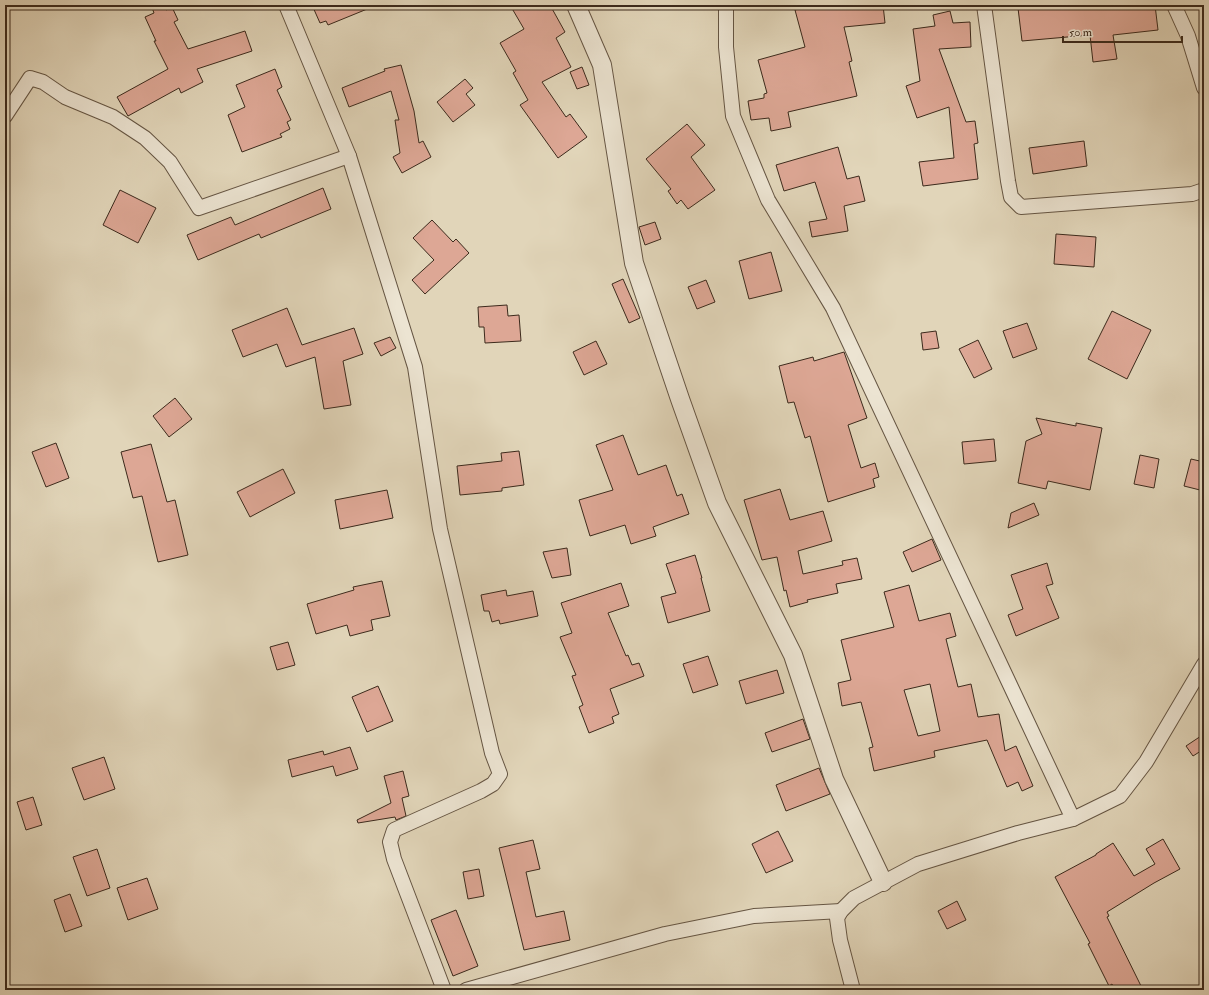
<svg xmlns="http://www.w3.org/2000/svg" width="1209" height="995" font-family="'IM FELL Double Pica',serif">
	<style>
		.building { fill: #dda795; stroke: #3c2a1c; fill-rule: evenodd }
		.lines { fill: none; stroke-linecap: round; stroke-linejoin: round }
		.minor-casing { stroke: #655543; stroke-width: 16 }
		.tertiary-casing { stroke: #655543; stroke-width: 20 }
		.minor { stroke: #ece4d2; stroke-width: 14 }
		.tertiary { stroke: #ece4d2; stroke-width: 18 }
	</style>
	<rect width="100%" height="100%" fill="#e1d5b9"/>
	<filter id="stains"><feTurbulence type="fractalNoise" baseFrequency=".005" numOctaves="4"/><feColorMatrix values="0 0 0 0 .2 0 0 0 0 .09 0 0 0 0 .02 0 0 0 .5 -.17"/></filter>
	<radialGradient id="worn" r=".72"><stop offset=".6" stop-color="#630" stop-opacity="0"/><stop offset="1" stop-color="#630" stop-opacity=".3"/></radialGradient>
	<g class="building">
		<path d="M151 5H164L166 10 172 7 178 20 174 22 188 49 245 31 252 51 197 69 203 82 181 93 179 88 128 116 117 97 168 69 154 41H156L145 17 154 13Z"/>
		<path d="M312 5H377L328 25 326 21 320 23Z"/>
		<path d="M510 5H550L565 32 556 38 571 67 542 82 566 117 570 114 587 137 558 158 520 105 528 100 513 73 516 71 500 43 524 29Z"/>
		<path d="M814 5H883L885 23 844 27 852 61 849 62 857 96 788 112 791 127 771 131 769 118 751 120 748 101 764 98V94L767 93 758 60 805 47 795 10Z"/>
		<path d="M1051 5H1155L1158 30 1113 35 1117 59 1093 62 1090 35 1022 41 1018 8Z"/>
		<path d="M950 11 953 23 970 22 971 47 939 49 966 122 975 121 978 143 974 144 978 179 923 186 919 162 954 158 949 107 917 118 906 86 920 81 913 29 935 26 933 15Z"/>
		<path d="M401 65 414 111 419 143 423 141 431 157 402 173 393 157 400 153 395 120H399L391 91 349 107 342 88 385 71 384 69Z"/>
		<path d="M582 67 589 85 577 89 570 72Z"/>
		<path d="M275 69 282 87 277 90 291 120 287 122 290 129 280 134 282 137 242 152 228 115 245 107 236 85Z"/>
		<path d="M465 79 473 88 466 94 475 105 453 122 437 102Z"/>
		<path d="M687 124 705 145 691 157 715 190 688 209 681 200 677 204 668 191 671 189 646 159Z"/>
		<path d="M1084 141 1087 166 1033 174 1029 148Z"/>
		<path d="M838 147 847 179 859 176 865 201 844 206 848 231 812 237 809 222 827 219 815 182 784 191 776 165Z"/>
		<path d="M323 188 331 209 261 238 259 234 198 260 187 235 231 217 235 225Z"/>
		<path d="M120 190 156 208 138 243 103 225Z"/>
		<path d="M432 220 453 242 456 239 469 253 425 294 412 280 434 260 413 238Z"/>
		<path d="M655 222 661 239 645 245 639 227Z"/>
		<path d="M1056 234 1096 237 1094 267 1054 264Z"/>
		<path d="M771 252 782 291 749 299 739 261Z"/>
		<path d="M623 279 640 318 629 323 612 284Z"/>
		<path d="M706 280 715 302 697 309 688 287Z"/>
		<path d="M507 305 508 316 519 315 521 341 485 343 484 327H479L478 307Z"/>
		<path d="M287 308 302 345 354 328 363 354 343 361 351 405 324 409 315 357 286 367 277 344 243 357 232 330Z"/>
		<path d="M1112 311 1151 330 1127 379 1088 359Z"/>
		<path d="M1027 323 1037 349 1013 358 1003 331Z"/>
		<path d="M936 331 939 348 923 350 921 333Z"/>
		<path d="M390 337 396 348 381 356 374 343Z"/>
		<path d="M978 340 992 369 974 378 959 349Z"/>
		<path d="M596 341 607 364 584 375 573 352Z"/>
		<path d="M844 352 867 418 848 425 861 468 875 463 879 477 873 479 875 487 828 502 810 436 805 438 794 402 788 403 779 366 813 357 814 361Z"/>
		<path d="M175 398 192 419 169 437 153 416Z"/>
		<path d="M1036 418 1076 426V423L1102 428 1090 490 1048 481 1046 489 1018 483 1026 441 1042 434Z"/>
		<path d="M623 435 638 475 666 465 677 496 682 494 689 514 653 527 656 536 631 544 625 525 590 536 579 500 613 490 596 445Z"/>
		<path d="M994 439 996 461 964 464 962 442Z"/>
		<path d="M56 443 69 478 46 487 32 452Z"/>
		<path d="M151 444 167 502 175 500 188 555 158 562 142 496 133 498 121 452Z"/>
		<path d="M519 451 524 485 502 488V491L460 495 457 466 502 461 501 453Z"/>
		<path d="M1140 455 1159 459 1154 488 1134 484Z"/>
		<path d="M1191 459 1204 462V491L1184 486Z"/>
		<path d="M283 469 295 493 250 517 237 492Z"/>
		<path d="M780 489 790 520 823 511 832 541 798 551 803 574 843 565 842 561 857 558 862 579 836 584 838 593 807 600 808 602 790 607 786 590 784 591 777 557 762 560 744 500Z"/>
		<path d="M387 490 393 518 340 529 335 500Z"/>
		<path d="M1034 503 1039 515 1008 528 1011 513Z"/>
		<path d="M932 539 941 560 912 572 903 552Z"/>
		<path d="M567 548 571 575 552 578 543 552Z"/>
		<path d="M695 555 702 578H701L710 611 668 623 661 597 676 593 666 564Z"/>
		<path d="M1047 563 1053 584 1046 586 1059 618 1016 636 1008 615 1023 609 1011 575Z"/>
		<path d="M382 581 390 616 371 620 373 630 350 636 347 625 316 634 307 604 354 590 353 587Z"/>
		<path d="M621 583 629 606 608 613 626 656 628 655 632 665 639 663 644 676 610 689 619 714 612 717 614 723 589 733 579 707 583 705 572 676 576 675 560 637 572 633 561 603Z"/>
		<path d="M909 585 919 621 950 613 956 636 946 639 958 687 971 684 978 717 999 714 1005 751 1016 746 1033 786 1022 791 1018 782 1007 787 987 740 934 751 935 757 874 771 869 748 873 747 861 702 842 706 838 683 851 680 841 640 894 627 884 592ZM930 684 940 731 918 736 904 690Z"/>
		<path d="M506 590 507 596 533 591 538 616 500 624 499 620 492 622 489 611H484L481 595Z"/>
		<path d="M288 642 295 665 277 670 270 647Z"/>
		<path d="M708 656 718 685 693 693 683 664Z"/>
		<path d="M777 670 784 693 746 704 739 681Z"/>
		<path d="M378 686 393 721 367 732 352 697Z"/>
		<path d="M803 719 810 739 772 752 765 733Z"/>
		<path d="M1204 734V749L1193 756 1186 746Z"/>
		<path d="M350 747 358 769 336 776 333 766 292 777 288 760 323 751 324 755Z"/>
		<path d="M104 757 115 789 84 800 72 768Z"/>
		<path d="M819 768 830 794 786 811 776 785Z"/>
		<path d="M403 771 409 796 402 798 406 816 396 820 395 817 358 823 357 820 391 803 384 776Z"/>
		<path d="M33 797 42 825 26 830 17 802Z"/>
		<path d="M778 831 793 861 766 873 752 844Z"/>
		<path d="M1163 839 1180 869 1154 883 1107 912 1109 916 1107 917 1143 990H1115L1112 984 1109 986 1088 944 1090 943 1055 877 1096 855V854L1113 843 1134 876 1155 864 1146 849Z"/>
		<path d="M533 840 540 869 526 872 536 917 564 911 570 940 524 950 499 848Z"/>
		<path d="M97 849 110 888 87 896 73 857Z"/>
		<path d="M479 869 484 896 468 899 463 872Z"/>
		<path d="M147 878 158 909 128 920 117 888Z"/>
		<path d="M70 894 82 926 65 932 54 900Z"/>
		<path d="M957 901 966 920 947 929 938 911Z"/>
		<path d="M456 910 478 966 453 976 431 920Z"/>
	</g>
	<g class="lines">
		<defs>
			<g id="minor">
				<path d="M286 5 349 156 415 367 440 529 492 753 500 774 493 784 481 791 394 830 390 842 394 859 444 990"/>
				<path d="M726 5V47L733 116 768 200 833 308 1073 819"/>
				<path d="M984 5 1008 181 1011 197 1021 207 1192 194 1204 190"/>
				<path d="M1174 5 1188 36 1204 88"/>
				<path d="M5 116 30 78 43 82 65 97 113 117 145 138 170 162 199 208 349 156"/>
				<path d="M466 990 665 934 754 916 841 911"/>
				<path d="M853 990 840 940 837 918 841 911 854 898 918 864 1018 833 1073 819 1120 796 1146 762 1204 664"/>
			</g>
			<path id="tertiary" d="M576 5 602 65 634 263 680 399 717 503 793 655 834 779 883 882"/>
		</defs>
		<use href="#minor" class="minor-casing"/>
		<use href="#tertiary" class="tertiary-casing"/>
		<use href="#minor" class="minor"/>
		<use href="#tertiary" class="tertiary"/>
	</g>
	<rect width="1209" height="995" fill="none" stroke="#e1d5b9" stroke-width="20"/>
	<rect x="6" y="6" width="1197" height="983" fill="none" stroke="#3c2a1c" stroke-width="2"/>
	<rect x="10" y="10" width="1189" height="975" fill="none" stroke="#3c2a1c"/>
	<path d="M1063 36v6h119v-6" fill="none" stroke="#3c2a1c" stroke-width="2"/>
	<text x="1069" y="36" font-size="12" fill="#3c2a1c" stroke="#ece4d2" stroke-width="3" paint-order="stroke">50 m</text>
	<rect width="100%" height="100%" filter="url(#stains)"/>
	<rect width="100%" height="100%" fill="url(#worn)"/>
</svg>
